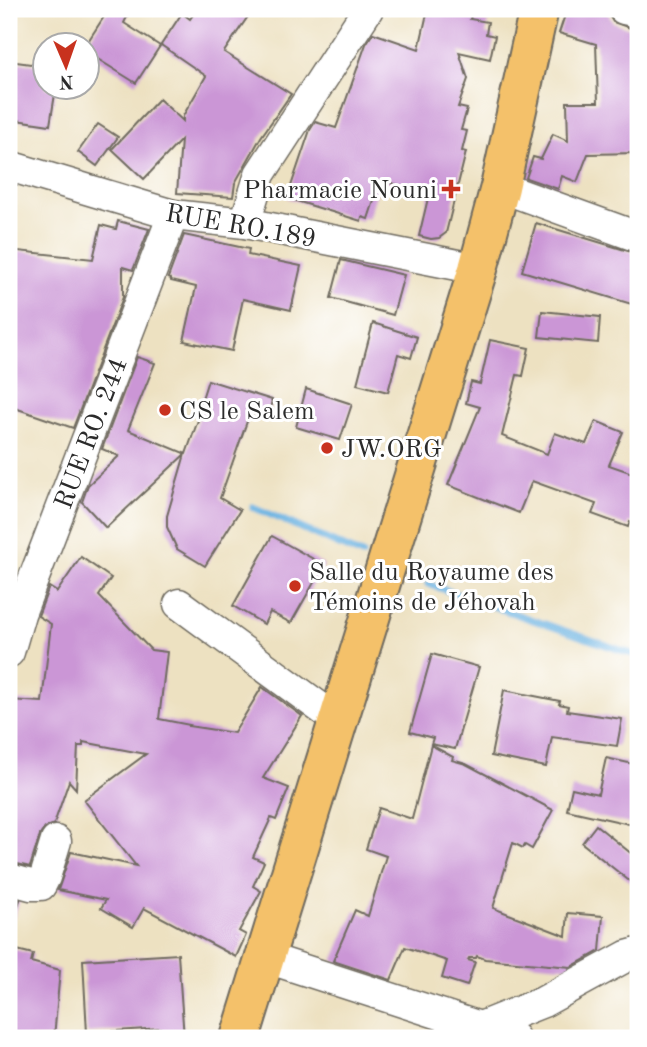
<svg xmlns="http://www.w3.org/2000/svg" width="647" height="1047" font-family="'Old Standard TT',serif">
	<style>
		.lines { fill: none; stroke-linecap: round; stroke-linejoin: round }
		.stream { stroke: #6ab2e1; stroke-width: 7 }
		.building { fill: #cb96d6 }
		.minor-casing { stroke: #6f6b60; stroke-width: 33 }
		.major-casing { stroke: #6f6b60; stroke-width: 42 }
		.minor { stroke: #fff; stroke-width: 30 }
		.major { stroke: #f4c16a; stroke-width: 38 }
		.poi-dot { fill: #c8321e; stroke: #fff; stroke-width: 2.5 }
		.labels { text-anchor: middle; stroke-width: 6; stroke-linejoin: round; paint-order: stroke }
		.poi-label { font-size: 26px; fill: #2b2b2b; stroke: #fff; text-anchor: start }
		.street-label { font-size: 26px; fill: #2b2b2b; stroke: #fff }
	</style>
	<rect width="100%" height="100%" fill="#fff"/>
	<filter id="ink" filterUnits="userSpaceOnUse"><feTurbulence type="fractalNoise" baseFrequency=".0143" numOctaves="2"/><feDisplacementMap in="SourceGraphic" scale="14" xChannelSelector="R" yChannelSelector="G"/><feConvolveMatrix kernelMatrix="1 2 1 2 8 2 1 2 1" color-interpolation-filters="sRGB"/></filter>
	<filter id="wash" filterUnits="userSpaceOnUse"><feTurbulence type="fractalNoise" baseFrequency=".00686" numOctaves="4" result="noise"/><feDisplacementMap in="SourceGraphic" scale="28" xChannelSelector="R" yChannelSelector="G"/><feGaussianBlur stdDeviation="1.57" result="paint"/><feColorMatrix in="noise" values="0 0 0 0 0 0 0 0 0 0 0 0 0 0 0 0 0 1.4 0 .05"/><feComposite in="paint" operator="in"/></filter>
	<g filter="url(#wash)">
		<rect width="100%" height="100%" fill="#ede1c1"/>
		<g class="lines">
			<g class="stream">
				<path d="M253 507 362 555"/>
				<path d="M428 584 638 656"/>
			</g>
		</g>
		<g id="blocks">
			<g class="building">
				<path d="M109 9H131L124 23 160 46 136 83 88 53V46H85Z"/>
				<path d="M197 9H253L224 52 291 94 261 137 235 183 233 197 177 193 181 140 144 179 112 149 159 99 183 121V116L206 76 161 45 182 13 190 19Z"/>
				<path d="M428 9H473L470 19 488 22 486 34 495 36 490 59 459 52 468 79 458 107 467 109 461 130 467 131 462 151 466 152 446 233 439 238 431 239 419 236 429 194 381 180 368 219 362 217 361 221 287 198 310 130 315 122 336 128 366 44 373 33 419 49Z"/>
				<path d="M567 9H595L607 12 613 22 633 29 634 38H638V153L588 154 577 182 562 176 558 189 526 178 533 157 541 159 553 134 568 141 567 102H598L596 44 559 33Z"/>
				<path d="M9 61 46 66V88H56L50 125 9 119Z"/>
				<path d="M98 124 118 137 97 166 78 152Z"/>
				<path d="M118 221 149 229 133 270 123 267V297L73 428 9 406V250L93 259 101 225 116 229Z"/>
				<path d="M536 223 638 254V306L522 271Z"/>
				<path d="M184 235 249 249 248 255 301 266 291 310 243 299 232 351 184 341 196 287 171 281V279L168 278Z"/>
				<path d="M341 260 404 275 393 315 331 298Z"/>
				<path d="M542 311 600 317 598 343 539 337Z"/>
				<path d="M373 323 417 337 411 358 398 354 388 392 357 384Z"/>
				<path d="M490 340 529 348 523 376 517 375 502 436 547 454 555 433 586 444 596 421 623 432 609 465 638 475V525L630 522 628 527 592 514 596 504 532 481 519 513 448 485 480 407 466 403 471 382 480 384Z"/>
				<path d="M137 357 155 363 128 430 186 454 202 409 199 408 208 380 272 400 268 418 250 413 220 498 240 510 205 566 177 549 167 527V516L185 454 106 528 82 502 88 485 119 456 102 449Z"/>
				<path d="M306 389 352 404 340 440 296 427Z"/>
				<path d="M272 536 324 565 291 623 270 612 264 624 233 606Z"/>
				<path d="M81 557 111 578 99 596 151 650 167 652 159 719 190 725 189 726 234 733 262 687 302 716 263 778 289 788 276 820 271 818 253 857 264 862 253 886 261 891 239 931 246 935 236 957 144 908 133 927 101 908 106 900 58 890 71 852 136 866 84 800 146 754 83 742V746H78L76 789 69 781 54 824 45 828 40 835 30 867 9 862V700L42 702 51 624 38 616 49 587 57 592Z"/>
				<path d="M432 654 479 667 455 749 431 744 433 738 410 732Z"/>
				<path d="M504 690 560 701 559 704 568 706 567 711 622 719 617 746 552 737 546 767 491 756Z"/>
				<path d="M431 745 453 757 452 760 466 764 553 810 532 849 525 845 523 848 513 843 493 908 566 936 568 913 603 916 600 951 571 967 485 959 477 956 476 958H469L468 960 475 962 467 986 442 978 447 961 405 947 391 980 333 961 355 910 368 916 386 856 366 849 379 808 412 819Z"/>
				<path d="M606 758 638 765V826L567 810 572 788 598 794Z"/>
				<path d="M596 825 638 859V888L582 843Z"/>
				<path d="M9 897 20 900 11 925H9Z"/>
				<path d="M9 948 33 954 31 962 60 970 54 1038H9Z"/>
				<path d="M178 954 184 1038H158L160 1028 87 1033 83 960Z"/>
			</g>
		</g>
	</g>
	<g filter="url(#ink)">
		<use href="#blocks" fill-opacity="0" stroke="#6f6b60" stroke-width="2"/>
		<g class="lines">
			<defs>
				<g id="minor">
					<path d="M624 9 638 12"/>
					<path d="M9 166 173 215 245 223 478 269"/>
					<path d="M500 187 638 237"/>
					<path d="M245 223 260 174 368 9"/>
					<path d="M179 604 337 720"/>
					<path d="M9 652 20 614 173 215"/>
					<path d="M9 879 31 885H41L45 877 56 841"/>
					<path d="M264 957 514 1038"/>
					<path d="M483 1026 543 1002 627 956 638 953"/>
				</g>
				<path id="major" d="M240 1038 478 269 500 187 539 9"/>
			</defs>
			<use href="#minor" class="minor-casing"/>
			<use href="#major" class="major-casing"/>
			<use href="#minor" class="minor"/>
			<use href="#major" class="major"/>
		</g>
	</g>
	<g class="poi-dot">
		<path d="M447.5 178.5h7v7h7v7h-7v7h-7v-7h-7v-7h7z"/>
		<circle cx="165" cy="410" r="7"/>
		<circle cx="327" cy="448" r="7"/>
		<circle cx="295" cy="586" r="7"/>
	</g>
	<g class="labels">
		<g class="poi-label">
			<text x="437" y="198" text-anchor="end">Pharmacie Nouni</text>
			<text x="179" y="419">CS le Salem</text>
			<text x="341" y="457">JW.ORG</text>
			<text x="309" y="580">Salle du Royaume des<tspan x="309" dy="30">Témoins de Jéhovah</tspan></text>
		</g>
		<g class="street-label">
			<text transform="translate(241 225) rotate(10)" y="9">RUE RO.189</text>
			<text transform="translate(90 433) rotate(-69)" y="9">RUE RO. 244</text>
		</g>
	</g>
	<rect width="647" height="1047" fill="none" stroke="#fff" stroke-width="35"/>
	<g transform="translate(66 66) rotate(178)"><circle r="33" fill="#ffffff" stroke="#aaaaaa" stroke-width="2"/>
	<path d="M0-5L12 26L0 18L-12 26Z" fill="#c8321e"/>
	<text y="-10" font-size="19" font-weight="bold" text-anchor="middle" fill="#2b2b2b">N</text>
	</g>
</svg>
